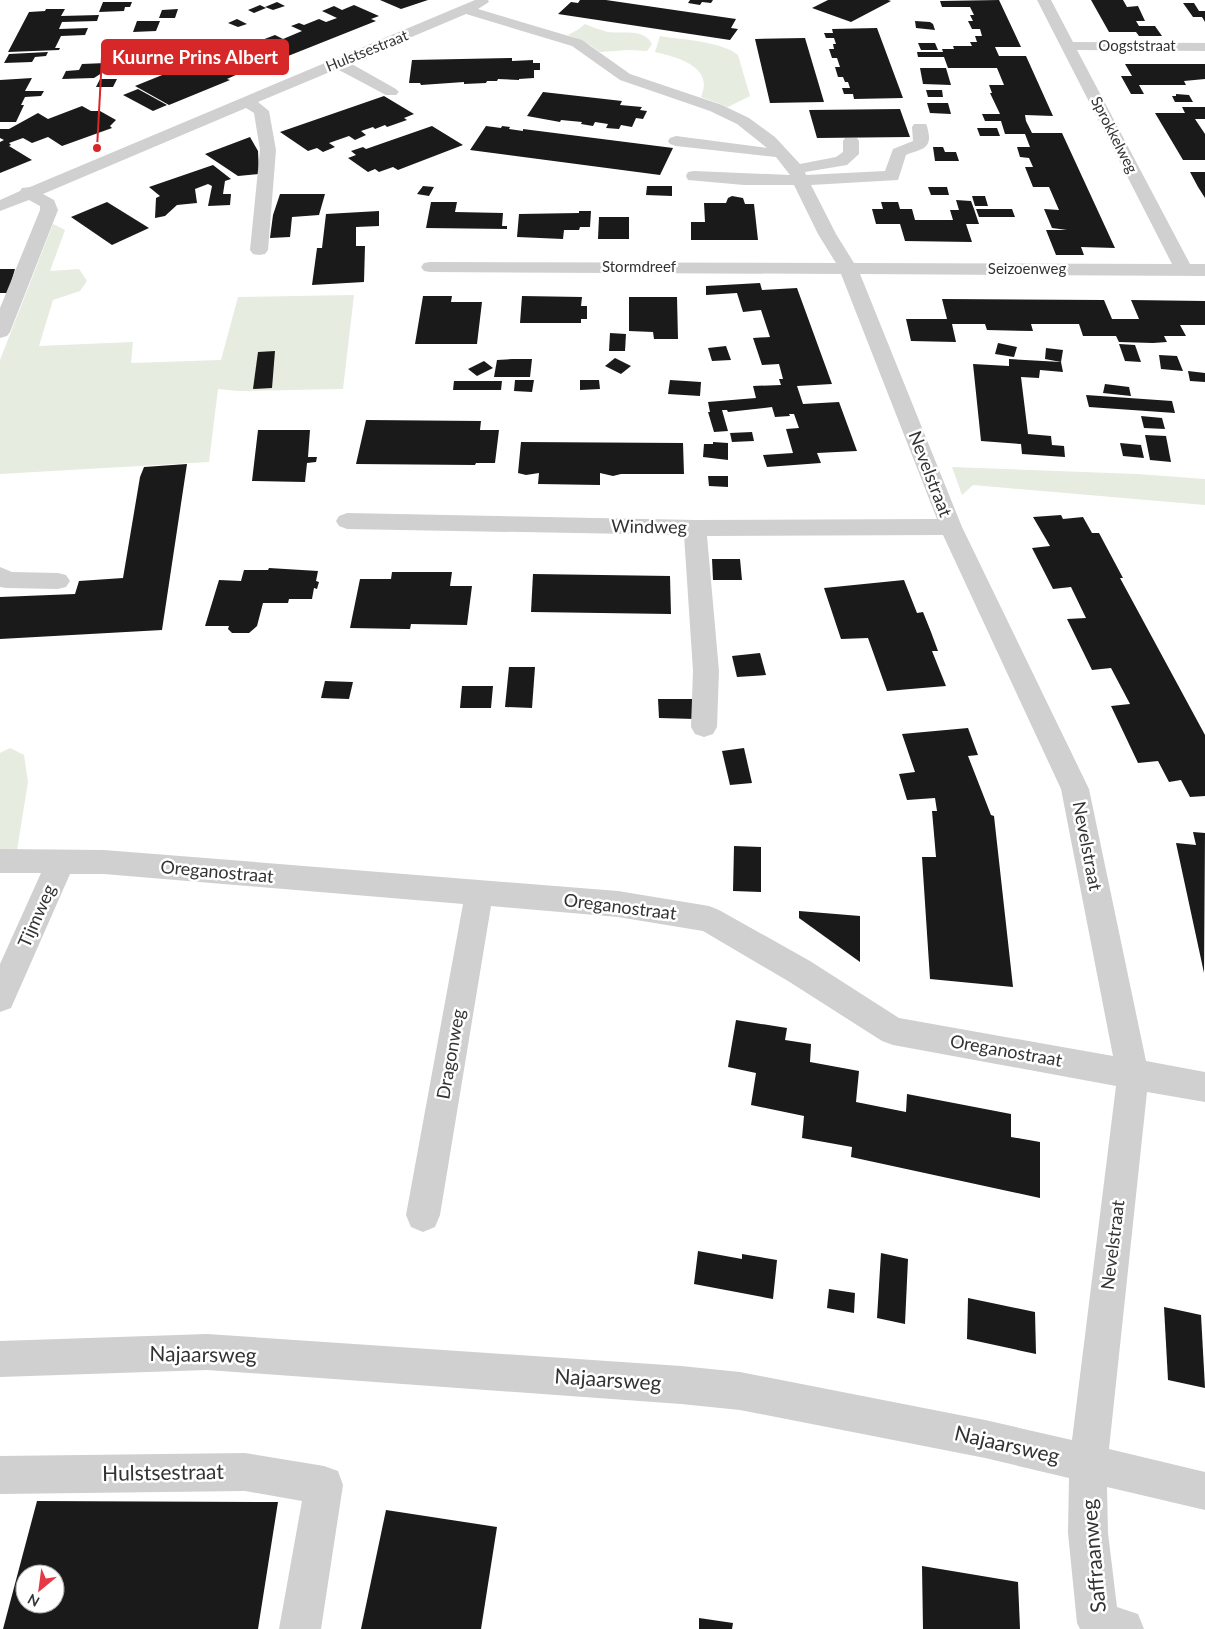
<svg xmlns="http://www.w3.org/2000/svg" width="1205" height="1629" font-family="Lato,sans-serif">
	<style>
		.green { fill: #e6ecdf }
		.building { fill: #1a1a1a; fill-rule: evenodd }
		.lines { fill: none; stroke-linecap: round; stroke-linejoin: round }
		.minor { fill: #d0d0d0; fill-rule: evenodd }
		.labels { text-anchor: middle; stroke-width: 5; stroke-linejoin: round; paint-order: stroke }
		.far-street-label { font-size: 15px; fill: #333; stroke: #fff }
		.street-label { font-size: 18px; fill: #333; stroke: #fff }
		.near-street-label { font-size: 21px; fill: #333; stroke: #fff }
		.leader { fill: none; stroke: #d62828; stroke-width: 2 }
		.callout-dot { fill: #d62828; stroke: #fff; stroke-width: 2 }
		.callout { fill: #d62828; stroke: #d62828; stroke-width: 2 }
		.callout-label { font-size: 19px; text-anchor: middle; font-weight: bold; fill: #fff }
	</style>
	<rect width="100%" height="100%" fill="#fff"/>
	<g class="green">
		<path d="M585 24C592 27 600 30 608 32 623 34 644 28 652 44L647 51 629 50 600 52 590 45 568 35 579 29Z"/>
		<path d="M660 36C682 40 721 41 738 55L750 96 728 107 701 97C715 67 677 57 655 52Z"/>
		<path d="M53 224 65 230 50 271 79 269 87 281 80 291 53 300 39 346 133 342 131 363 221 360 238 297 354 295 343 389 238 391 218 389 209 462 0 474V360Z"/>
		<path d="M952 467 1137 474 1205 479V505L973 485 962 495Z"/>
		<path d="M10 748 24 755 28 782 17 850 0 851V753Z"/>
	</g>
	<g class="building">
		<path d="M380 0H428L401 9Z"/>
		<path d="M580 0H606L736 19 731 28 738 29 730 40 558 14 571 2 578 3Z"/>
		<path d="M690 0H713L711 3 702 2 700 5 688 3Z"/>
		<path d="M828 0H888L891 1 851 22 812 8Z"/>
		<path d="M999 0 1021 47H995L999 56H1026L1053 116 1025 115 1026 121 1032 133H1062L1115 248 1081 247 1084 255H1056L1046 230H1067L1052 228 1044 209 1059 210 1049 187H1033L1025 167H1033L1029 158 1020 157 1017 147H1030L1025 134H1005L1001 121H985L982 114H1000L990 93H992L989 85H1004L997 68H948L944 57H918L917 52H943L942 49H954L953 46H972L970 42H977L975 36H982L980 29H972L968 21H973L970 15H974L970 7H942L940 1Z"/>
		<path d="M1091 0H1123L1127 7 1138 6 1145 21H1136L1139 26H1155L1162 36H1139L1136 32H1109Z"/>
		<path d="M103 2H132L130 7H125L124 11 99 12Z"/>
		<path d="M277 2 285 6 273 10 265 7Z"/>
		<path d="M1183 3H1194L1199 11H1205V22L1202 17H1193Z"/>
		<path d="M260 5 266 8 254 13 248 10Z"/>
		<path d="M354 5 379 16 371 19 376 21 278 60 249 45 275 35 283 39 302 31 291 26 299 23 304 25 319 19 326 22 337 18 322 11 334 6 342 10Z"/>
		<path d="M46 9H65L61 16 99 15 97 21 62 22 59 29 88 28 85 35 61 36 55 48H60L59 50 8 52 29 12 45 11Z"/>
		<path d="M178 9 175 18H159L162 10Z"/>
		<path d="M237 19 247 24 238 27 228 23Z"/>
		<path d="M137 21H160L156 31 133 32Z"/>
		<path d="M915 21 930 22 933 24 935 30 916 28Z"/>
		<path d="M877 28 903 98 854 99 853 94H844L842 88H850L848 82H845L843 77H838L835 67H840L837 58H832L829 49H834L833 44H836L834 38H826L824 33H833L832 29Z"/>
		<path d="M805 38 824 102 770 103 755 39Z"/>
		<path d="M918 43H935L938 50H921Z"/>
		<path d="M48 52 46 56 35 57 32 62 4 63 9 54Z"/>
		<path d="M512 58V61L533 60V63H540V70H534V78L519 79V80L498 79 497 81H487L486 83 464 84V82L421 85 420 83H409L412 60Z"/>
		<path d="M106 63 105 71 94 78 62 79 66 71 79 70 82 64Z"/>
		<path d="M1125 64H1205V79L1184 81 1186 85H1139L1144 94H1131L1121 76H1132Z"/>
		<path d="M199 65 215 73 226 68 238 74 227 79 230 80 169 105 135 86 182 67 188 70Z"/>
		<path d="M920 68H946L951 85 923 84Z"/>
		<path d="M32 78 25 91H44L41 96 25 97 21 105H24L16 122H0V80Z"/>
		<path d="M100 79H117L113 87H96Z"/>
		<path d="M138 89 167 105 153 111 123 95Z"/>
		<path d="M926 90H942L943 97H928Z"/>
		<path d="M543 92 622 101 620 105 642 107 640 110 647 111 643 119 636 118 632 127 621 125 619 129 606 128 608 124 595 122 593 126 581 124 582 122 561 120 560 122 527 116Z"/>
		<path d="M1176 94 1189 95 1193 102H1175L1172 96H1176Z"/>
		<path d="M384 96 414 114 404 118 407 120 387 127 385 125 375 129 373 127 361 131 366 135 355 140 349 136 329 143 335 147 323 152 317 148 308 151 280 132Z"/>
		<path d="M927 103H948L951 114 930 113Z"/>
		<path d="M82 106 91 111H100L116 120 110 126 112 128 62 146 48 137 32 143 23 138 9 143 11 145 9 146 32 160 0 173V142L4 140 0 138V129H9L38 113 48 119Z"/>
		<path d="M1182 107H1205V119H1195L1205 134V160H1183L1155 113H1185Z"/>
		<path d="M900 109 910 137 817 138 809 110Z"/>
		<path d="M432 126 463 145 398 170 393 167 379 172 375 169 368 172 348 158 356 155 351 151 363 147 366 149Z"/>
		<path d="M486 126 501 128 502 126 510 127 509 129 523 131V129L673 148 660 175 470 150Z"/>
		<path d="M977 128H997L1000 136H980Z"/>
		<path d="M250 137 258 151 259 174 238 176 205 154Z"/>
		<path d="M933 147H943L945 152H956L959 161H935Z"/>
		<path d="M213 165 231 179 225 181 223 194H231L230 205 208 206 212 186 208 184 195 189 197 203 177 205 165 216 155 218 156 198 160 196 149 187Z"/>
		<path d="M1190 172H1205V198L1198 187Z"/>
		<path d="M423 186 434 187 429 196 417 194Z"/>
		<path d="M647 186H672V196L646 195Z"/>
		<path d="M928 187H947L949 195H931Z"/>
		<path d="M280 194H325L319 215 292 217 290 237 270 238 273 215Z"/>
		<path d="M732 196 743 198 745 204H754L758 240H691V222H705L704 203H726L728 198Z"/>
		<path d="M972 196H985L988 206H975Z"/>
		<path d="M956 200 971 201 974 209 979 224H966L972 242 905 241 900 224H876L872 209H883L881 202H898L900 209H912L915 220H953L950 210H959Z"/>
		<path d="M107 202 149 228 112 245 71 217Z"/>
		<path d="M431 202H457L455 212 503 213 502 226H507V229L426 228Z"/>
		<path d="M976 209H1012L1015 217H979Z"/>
		<path d="M379 211V226L356 227V246H365L364 282 312 285 317 248H322L326 214Z"/>
		<path d="M579 211H591L590 227H580L579 230H564L563 239 517 237 519 214 579 213Z"/>
		<path d="M599 217H629V239H598Z"/>
		<path d="M0 269H15L8 293H0Z"/>
		<path d="M760 283 762 290 797 288 832 384 797 386 803 404 839 402 857 451 817 453 821 463 767 467 763 455 793 453 786 429 799 428 794 414H789L790 416 775 417 772 407 728 412 727 410H722L728 431 714 432 708 412H710L708 402 756 398 753 386 781 385 779 379H783L779 364 762 365 753 338 770 337 761 310 743 312 737 293 706 295V286Z"/>
		<path d="M423 296H452L451 302H482L477 344H415Z"/>
		<path d="M522 296 582 297 581 306H587V319H581V323H520Z"/>
		<path d="M629 297H677L678 339H654L653 332 629 331Z"/>
		<path d="M942 299 1104 300 1112 319H1139L1131 300 1205 301V325H1180L1186 336H1164L1167 342 1153 343 1119 342 1116 336H1083L1079 324H1031L1033 331 987 330 985 324H952L956 342 911 341 906 319H947Z"/>
		<path d="M610 333 626 334 625 351H609Z"/>
		<path d="M998 343 1017 347 1014 357 995 354Z"/>
		<path d="M1119 344 1135 345 1141 362 1125 361Z"/>
		<path d="M726 346 731 360 712 361 708 348Z"/>
		<path d="M1046 348 1063 350 1061 362 1045 359Z"/>
		<path d="M275 351 272 388 253 389 258 352Z"/>
		<path d="M1159 355 1177 356 1183 371 1161 369Z"/>
		<path d="M615 358 631 366 621 374 605 366Z"/>
		<path d="M512 359H532L530 377H494L497 360Z"/>
		<path d="M1009 359 1061 362 1063 372 1040 370 1039 378 1021 377 1028 434 1051 436 1052 445 1064 446 1065 457 1022 454 1021 444 981 441 973 364 1009 366Z"/>
		<path d="M484 361 493 368 477 376 468 369Z"/>
		<path d="M1188 371 1205 373V382L1190 381Z"/>
		<path d="M515 380H534L532 392 514 391Z"/>
		<path d="M580 380H599L600 389 580 390Z"/>
		<path d="M670 380 701 382 700 396 668 394Z"/>
		<path d="M454 381H502L501 390H453Z"/>
		<path d="M1105 384 1129 387 1131 396 1103 393Z"/>
		<path d="M1086 395 1172 401 1175 413 1089 407Z"/>
		<path d="M1141 416 1162 418 1165 429 1144 428Z"/>
		<path d="M366 420 481 421 480 430H499L495 463H476L475 465 356 464Z"/>
		<path d="M258 430H310L308 457H317L316 462 307 463 305 482 252 481Z"/>
		<path d="M752 432 754 441 732 442 730 433Z"/>
		<path d="M1145 435 1166 436 1171 462 1150 460Z"/>
		<path d="M521 442 683 443 684 474H621L613 476 600 473V485L538 484 539 473 526 475 518 473Z"/>
		<path d="M713 442 728 443V460L703 457 704 444H713Z"/>
		<path d="M1120 443 1141 445 1144 458 1123 456Z"/>
		<path d="M187 464 162 630 0 639V597L75 594 79 581 123 578 140 477 144 467Z"/>
		<path d="M708 476H728V487L709 486Z"/>
		<path d="M1061 515 1063 519 1083 517 1092 533H1099L1123 578H1120L1205 735V796L1190 797 1181 780 1169 782 1158 761 1138 763 1111 706 1130 704 1111 668 1092 670 1067 619 1086 618 1071 587 1053 589 1032 548 1050 546 1033 517Z"/>
		<path d="M712 559H740L742 580H713Z"/>
		<path d="M269 568 318 571 316 581 319 582 317 589 314 588 312 599H289L288 603H263L257 626 249 633H232L228 629 229 626H205L219 580 241 581 244 570H268Z"/>
		<path d="M392 572H452L450 586H472L467 625 411 624 410 629H407L350 628 360 579H391Z"/>
		<path d="M533 574 670 576 671 614 531 612Z"/>
		<path d="M904 580 917 613 923 612 931 632 938 651H932L946 686 887 691 868 638 841 639 824 588Z"/>
		<path d="M760 653 766 675 737 677 732 656Z"/>
		<path d="M509 667H535L532 708 505 707Z"/>
		<path d="M325 681 353 682 349 699 321 698Z"/>
		<path d="M462 686H493L491 708H460Z"/>
		<path d="M658 699H694L695 719 659 718Z"/>
		<path d="M968 728 978 755 968 756 991 815 994 816 1013 987 930 979 922 857H936L932 811H937L935 798 907 800 899 774 915 772 902 734Z"/>
		<path d="M744 748 752 783 730 785 722 751Z"/>
		<path d="M1193 832 1205 833 1204 973 1176 843 1196 845Z"/>
		<path d="M734 846 761 847V892L733 891Z"/>
		<path d="M799 911 860 916V962L799 918Z"/>
		<path d="M736 1020 787 1028 785 1040 811 1044 810 1062 859 1071 856 1102 906 1112 907 1094 1011 1114V1137L1040 1142V1198L851 1157 852 1147 802 1138 804 1116 751 1105 756 1073 728 1067Z"/>
		<path d="M698 1251 742 1259V1254L777 1260 773 1299 694 1284Z"/>
		<path d="M881 1253 908 1259 905 1324 877 1318Z"/>
		<path d="M829 1289 855 1293 854 1313 827 1308Z"/>
		<path d="M968 1298 1035 1312 1036 1354 967 1339Z"/>
		<path d="M1164 1307 1201 1315 1205 1388 1168 1380Z"/>
		<path d="M37 1501 278 1502 258 1629H3ZM25 1574H55V1604H25Z"/>
		<path d="M386 1510 497 1527 481 1629H361Z"/>
		<path d="M922 1566 1018 1582 1020 1629H923Z"/>
		<path d="M699 1618 733 1623 732 1629H699Z"/>
	</g>
	<g class="lines">
		<g class="minor">
			<path d="M475 0H488L489 2 478 9 582 40 630 74 722 105 749 118 775 137 800 164 836 157 843 152V141L845 138H857L859 141V154L847 165 805 172 806 175 885 171 893 149 913 141 912 127 914 124H926C928 128 928 131 929 136 930 150 918 150 906 155L898 180 811 185 836 234 854 263 1172 264 1037 0H1051L1073 42 1205 43V51L1077 50 1190 264H1205V276L860 274 962 527 1089 789 1146 1061 1205 1072V1102L1147 1092 1109 1449 1205 1472V1510L1107 1487 1108 1533 1117 1607 1138 1614 1144 1629H1080L1077 1623 1068 1533 1069 1478 985 1458 740 1410 681 1404 207 1370 0 1377V1341L207 1334 681 1366 740 1372 985 1420 1072 1440 1116 1086 893 1045 882 1041 788 981 703 931 618 917 491 906 440 1215 435 1227 423 1232 411 1227 406 1215 463 904 104 874H70L11 1008 0 1012V964L41 873H0V849L104 850 618 891 709 906 719 910 810 961 899 1018 1113 1056 1061 789 943 535 707 536 719 671 717 727 713 734 704 737 695 734 691 727 693 671 684 535 347 529 339 526 336 521 339 516 347 513 695 520 937 519 841 274 430 272 424 271 421 267 424 263 430 262 836 263 818 234 794 185H744L688 180 686 176 688 172 694 171 790 175 776 157 676 146 670 144 668 141 670 138 676 136 767 148 737 124 710 111 620 80 572 46 466 14 350 63 396 89 399 92 396 95H386L337 69 258 102 269 111 276 150 268 250 265 254 259 255 253 254 250 250 260 150 254 113 246 108 43 194 54 200 58 210 10 332 7 336 0 338V308L40 210V206L29 200 0 211V200L20 191 22 188 30 187Z"/>
			<path d="M0 567 12 572 58 573 66 575 70 581 66 587 58 589 6 588 0 587Z"/>
			<path d="M245 1453 324 1466 338 1471 343 1485 321 1629H279L302 1501 245 1491 0 1494V1456Z"/>
		</g>
	</g>
	<g class="labels">
		<g class="far-street-label">
			<text x="1137" y="51">Oogststraat</text>
			<text transform="translate(367 51) rotate(-22)" y="5">Hulstsestraat</text>
			<text transform="translate(1114 135) rotate(63)" y="5">Sprokkelweg</text>
			<text x="639" y="272">Stormdreef</text>
			<text x="1027" y="274">Seizoenweg</text>
		</g>
		<g class="street-label">
			<text transform="translate(930 474) rotate(69)" y="6">Nevelstraat</text>
			<text transform="translate(649 527) rotate(1)" y="6">Windweg</text>
			<text transform="translate(1087 846) rotate(79)" y="6">Nevelstraat</text>
			<text transform="translate(217 872) rotate(5)" y="6">Oreganostraat</text>
			<text transform="translate(620 907) rotate(7)" y="6">Oreganostraat</text>
			<text transform="translate(37 916) rotate(-66)" y="6">Tijmweg</text>
			<text transform="translate(1006 1051) rotate(10)" y="6">Oreganostraat</text>
			<text transform="translate(451 1054) rotate(-80)" y="6">Dragonweg</text>
			<text transform="translate(1113 1245) rotate(-83)" y="6">Nevelstraat</text>
		</g>
		<g class="near-street-label">
			<text transform="translate(203 1355) rotate(1)" y="7">Najaarsweg</text>
			<text transform="translate(608 1380) rotate(4)" y="7">Najaarsweg</text>
			<text transform="translate(1007 1445) rotate(13)" y="7">Najaarsweg</text>
			<text transform="translate(163 1473) rotate(-1)" y="7">Hulstsestraat</text>
			<text transform="translate(1094 1556) rotate(-95)" y="7">Saffraanweg</text>
		</g>
	</g>
	<path class="leader" d="M97 148L102 57"/>
	<circle class="callout-dot" cx="97" cy="148" r="5"/>
	<rect class="callout" x="102" y="40" width="186" height="34" rx="5"/>
	<g class="callout-label">
		<text x="195" y="64">Kuurne Prins Albert</text>
	</g>
	<g transform="translate(40 1589) rotate(209)"><circle r="24" fill="#ffffff" stroke="#adadad"/>
	<path d="M0-4L9 19L0 12L-9 19Z" fill="#e63946"/>
	<text y="-8" font-size="14" font-weight="bold" text-anchor="middle" fill="#333333">N</text>
	</g>
</svg>
